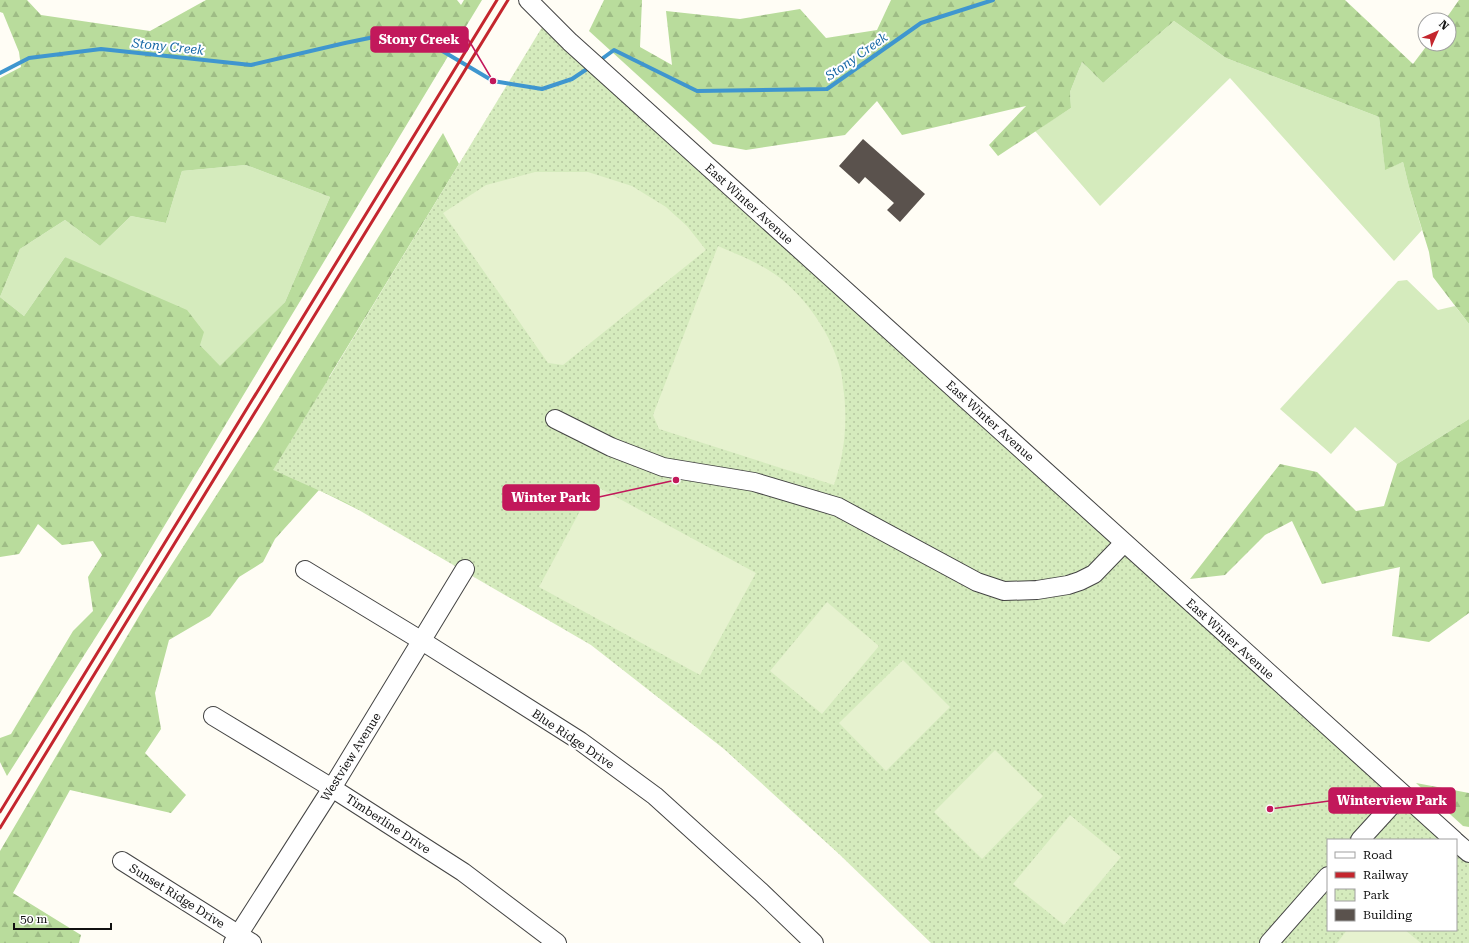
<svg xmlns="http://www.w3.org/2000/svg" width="1469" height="943" font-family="'Roboto Serif',serif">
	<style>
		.grass { fill: #d5ebbd }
		.forest { fill: url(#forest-firs); fill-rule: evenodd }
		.park { fill: url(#park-dots) }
		.pitch { fill: #e6f2cf }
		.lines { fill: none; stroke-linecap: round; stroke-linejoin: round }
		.stream { stroke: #3f96cf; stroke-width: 4 }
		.building { fill: #5a524d }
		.minor-casing { stroke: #444; stroke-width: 20 }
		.minor { stroke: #fff; stroke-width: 18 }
		.rail { stroke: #c4262e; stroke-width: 3 }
		.labels { text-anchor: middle; stroke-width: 4; stroke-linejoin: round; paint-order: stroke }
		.street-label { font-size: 12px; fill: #111; stroke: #fff }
		.water-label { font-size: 13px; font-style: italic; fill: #1768a6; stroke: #fff }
		.leader { fill: none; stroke: #c2185b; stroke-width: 1.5 }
		.callout-dot { fill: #c2185b; stroke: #fff; stroke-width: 1.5 }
		.callout { fill: #c2185b; stroke: #c2185b; stroke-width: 1.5 }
		.callout-label { font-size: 13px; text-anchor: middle; font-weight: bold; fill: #fff }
	</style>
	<defs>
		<pattern id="forest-firs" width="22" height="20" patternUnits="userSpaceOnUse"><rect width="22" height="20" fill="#b9dc9c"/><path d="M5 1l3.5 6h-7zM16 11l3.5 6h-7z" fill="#9ebc85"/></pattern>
		<pattern id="park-dots" width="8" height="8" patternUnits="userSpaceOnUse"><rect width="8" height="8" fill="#d5ebbd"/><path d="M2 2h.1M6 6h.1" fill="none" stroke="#b6c8a1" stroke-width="1.8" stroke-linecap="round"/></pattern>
	</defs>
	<rect width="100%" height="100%" fill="#fffdf5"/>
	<g class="grass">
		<path d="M1174 21 1226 58 1379 117 1385 169 1403 162 1409 187 1422 230 1394 261 1230 78 1100 206 1035 131 1071 108 1070 92 1082 62 1103 83Z"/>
		<path d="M246 165 330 197 285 302 220 367 200 345 65 257 24 316 0 297 20 249 65 220 100 246 131 216 166 223 182 171Z"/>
		<path d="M1407 280 1438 310 1455 306 1469 324V419L1397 464 1355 427 1331 454 1280 409 1398 281Z"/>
	</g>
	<g class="forest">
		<path d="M0 0H27L41 15 150 31 206 0H457L461 5 464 0H482L122 596 7 776 0 762V738L11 734 73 631 93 611 88 577 102 555 93 541 62 545 38 524 19 554 0 557V78L21 67 19 52 3 13 0 12ZM246 165 330 197 285 302 220 366 200 345 204 332 187 310 65 257 24 316 0 297 20 249 65 220 100 246 131 216 166 223 182 171Z"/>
		<path d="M604 0H642L640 47 672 65 666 11 740 19 800 9 826 38 877 30 891 0H1345L1413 64 1428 44H1449V20H1445L1459 0H1469V324L1433 277 1429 252 1409 187 1403 162 1385 170 1379 117 1226 58 1174 21 1103 83 1082 62 1070 92 1071 108 998 156 989 145 1026 106 902 135 877 101 845 135 746 150 713 144 589 31Z"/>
		<path d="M443 133 459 164 329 377 359 510 319 490 275 539 263 562 239 577 210 616 169 640 155 693 161 729 145 753 186 795 171 813 70 790 13 893 81 935 79 943H0V851L145 606 263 423Z"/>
		<path d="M1469 419V613L1429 642 1392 636 1400 567 1322 584 1292 521 1265 535 1225 575 1190 579 1280 464 1317 472 1356 511 1384 506 1397 464Z"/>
		<path d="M1416 783 1469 793V827L1463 826Z"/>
	</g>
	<path class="park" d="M547 19 1452 840H1328V930H1456V843L1469 855V943H931L839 854 724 749 591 645 345 502 273 470Z"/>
	<g class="pitch">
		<path d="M535 172H588L632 186 666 207 687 226 706 250 563 365 548 363 443 213 486 185Z"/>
		<path d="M718 246C741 256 765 265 785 282 810 304 831 335 840 368 842 373 842 380 843 386 848 419 845 454 834 485L659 429 653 415Z"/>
		<path d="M594 485 756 573 700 675 539 587Z"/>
		<path d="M827 602 879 646 822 714 770 671Z"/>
		<path d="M903 660 950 707 886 771 839 723Z"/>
		<path d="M995 750 1043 796 982 859 934 812Z"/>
		<path d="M1070 815 1121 857 1064 925 1013 884Z"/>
		<path d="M1347 930H1405L1421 943H1337Z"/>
	</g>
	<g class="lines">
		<g class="stream">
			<path d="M599 61 614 50 697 91 827 89 921 23 993 0"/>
			<path d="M0 73 29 58 101 49 251 65 345 43 413 29 439 49 493 81 542 89 572 79 590 67"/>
		</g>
	</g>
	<path class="building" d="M863 139 925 194 900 222 887 210 894 203 865 177 859 184 839 166Z"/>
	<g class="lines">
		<defs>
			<g id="minor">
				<path d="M528 0 570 42 620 87 1454 840"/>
				<path d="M555 419 611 447 663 467 754 482 838 507 977 582 1004 591 1037 590 1068 585 1080 581 1094 574 1124 543"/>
				<path d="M305 570 422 641 580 741 655 796 761 892 814 943"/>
				<path d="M213 716 332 788 463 872 557 943"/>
				<path d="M1360 840 1402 794"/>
				<path d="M1456 842 1469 853"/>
				<path d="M122 861 252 943"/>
				<path d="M233 943 332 788 465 569"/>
				<path d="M1269 943 1328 876"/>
			</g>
		</defs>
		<use href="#minor" class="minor-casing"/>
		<use href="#minor" class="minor"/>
		<g class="rail">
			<path d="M0 812 497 0"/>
			<path d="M0 828 508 0"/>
		</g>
	</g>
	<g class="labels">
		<g class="street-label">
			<text transform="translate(749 204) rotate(42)" y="4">East Winter Avenue</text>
			<text transform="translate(990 421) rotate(42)" y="4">East Winter Avenue</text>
			<text transform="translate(1230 639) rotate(42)" y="4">East Winter Avenue</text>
			<text transform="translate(573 739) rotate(34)" y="4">Blue Ridge Drive</text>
			<text transform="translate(351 757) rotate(-58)" y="4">Westview Avenue</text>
			<text transform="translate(388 824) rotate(33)" y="4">Timberline Drive</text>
			<text transform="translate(177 896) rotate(32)" y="4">Sunset Ridge Drive</text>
		</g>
		<g class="water-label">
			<text transform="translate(168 46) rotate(6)" y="5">Stony Creek</text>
			<text transform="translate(856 56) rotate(-35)" y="5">Stony Creek</text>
		</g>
	</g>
	<path class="leader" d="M493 81L468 39M676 480L599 497M1270 809L1329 801"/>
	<g class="callout-dot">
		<circle cx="493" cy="81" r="4"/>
		<circle cx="676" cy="480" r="4"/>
		<circle cx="1270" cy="809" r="4"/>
	</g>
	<g class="callout">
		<rect x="371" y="27" width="97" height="25" rx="4"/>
		<rect x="503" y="485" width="96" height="25" rx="4"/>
		<rect x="1329" y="788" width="126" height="25" rx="4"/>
	</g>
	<g class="callout-label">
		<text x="419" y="44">Stony Creek</text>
		<text x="551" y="502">Winter Park</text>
		<text x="1392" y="805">Winterview Park</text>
	</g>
	<rect x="1327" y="839" width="130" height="92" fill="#ffffff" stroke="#a0a0a0"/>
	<rect x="1335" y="852" width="20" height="6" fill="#ffffff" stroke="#a0a0a0"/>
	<text x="1363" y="859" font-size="12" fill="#111111">Road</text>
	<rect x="1335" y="872" width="20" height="6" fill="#c4262e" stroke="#a0a0a0"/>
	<text x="1363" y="879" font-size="12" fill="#111111">Railway</text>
	<rect x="1335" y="889" width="20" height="12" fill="url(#park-dots)" stroke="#a0a0a0"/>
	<text x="1363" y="899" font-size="12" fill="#111111">Park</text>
	<rect x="1335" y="909" width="20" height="12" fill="#5a524d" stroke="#a0a0a0"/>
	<text x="1363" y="919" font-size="12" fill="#111111">Building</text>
	<g transform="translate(1437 32) rotate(45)"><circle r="19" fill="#ffffff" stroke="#a0a0a0"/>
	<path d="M0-3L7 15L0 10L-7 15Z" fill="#c4262e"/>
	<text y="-6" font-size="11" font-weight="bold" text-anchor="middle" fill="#111111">N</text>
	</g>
	<path d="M14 923v6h97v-6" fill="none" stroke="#111111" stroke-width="2"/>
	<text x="20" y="923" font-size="12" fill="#111111" stroke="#ffffff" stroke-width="3" paint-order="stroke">50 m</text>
</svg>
